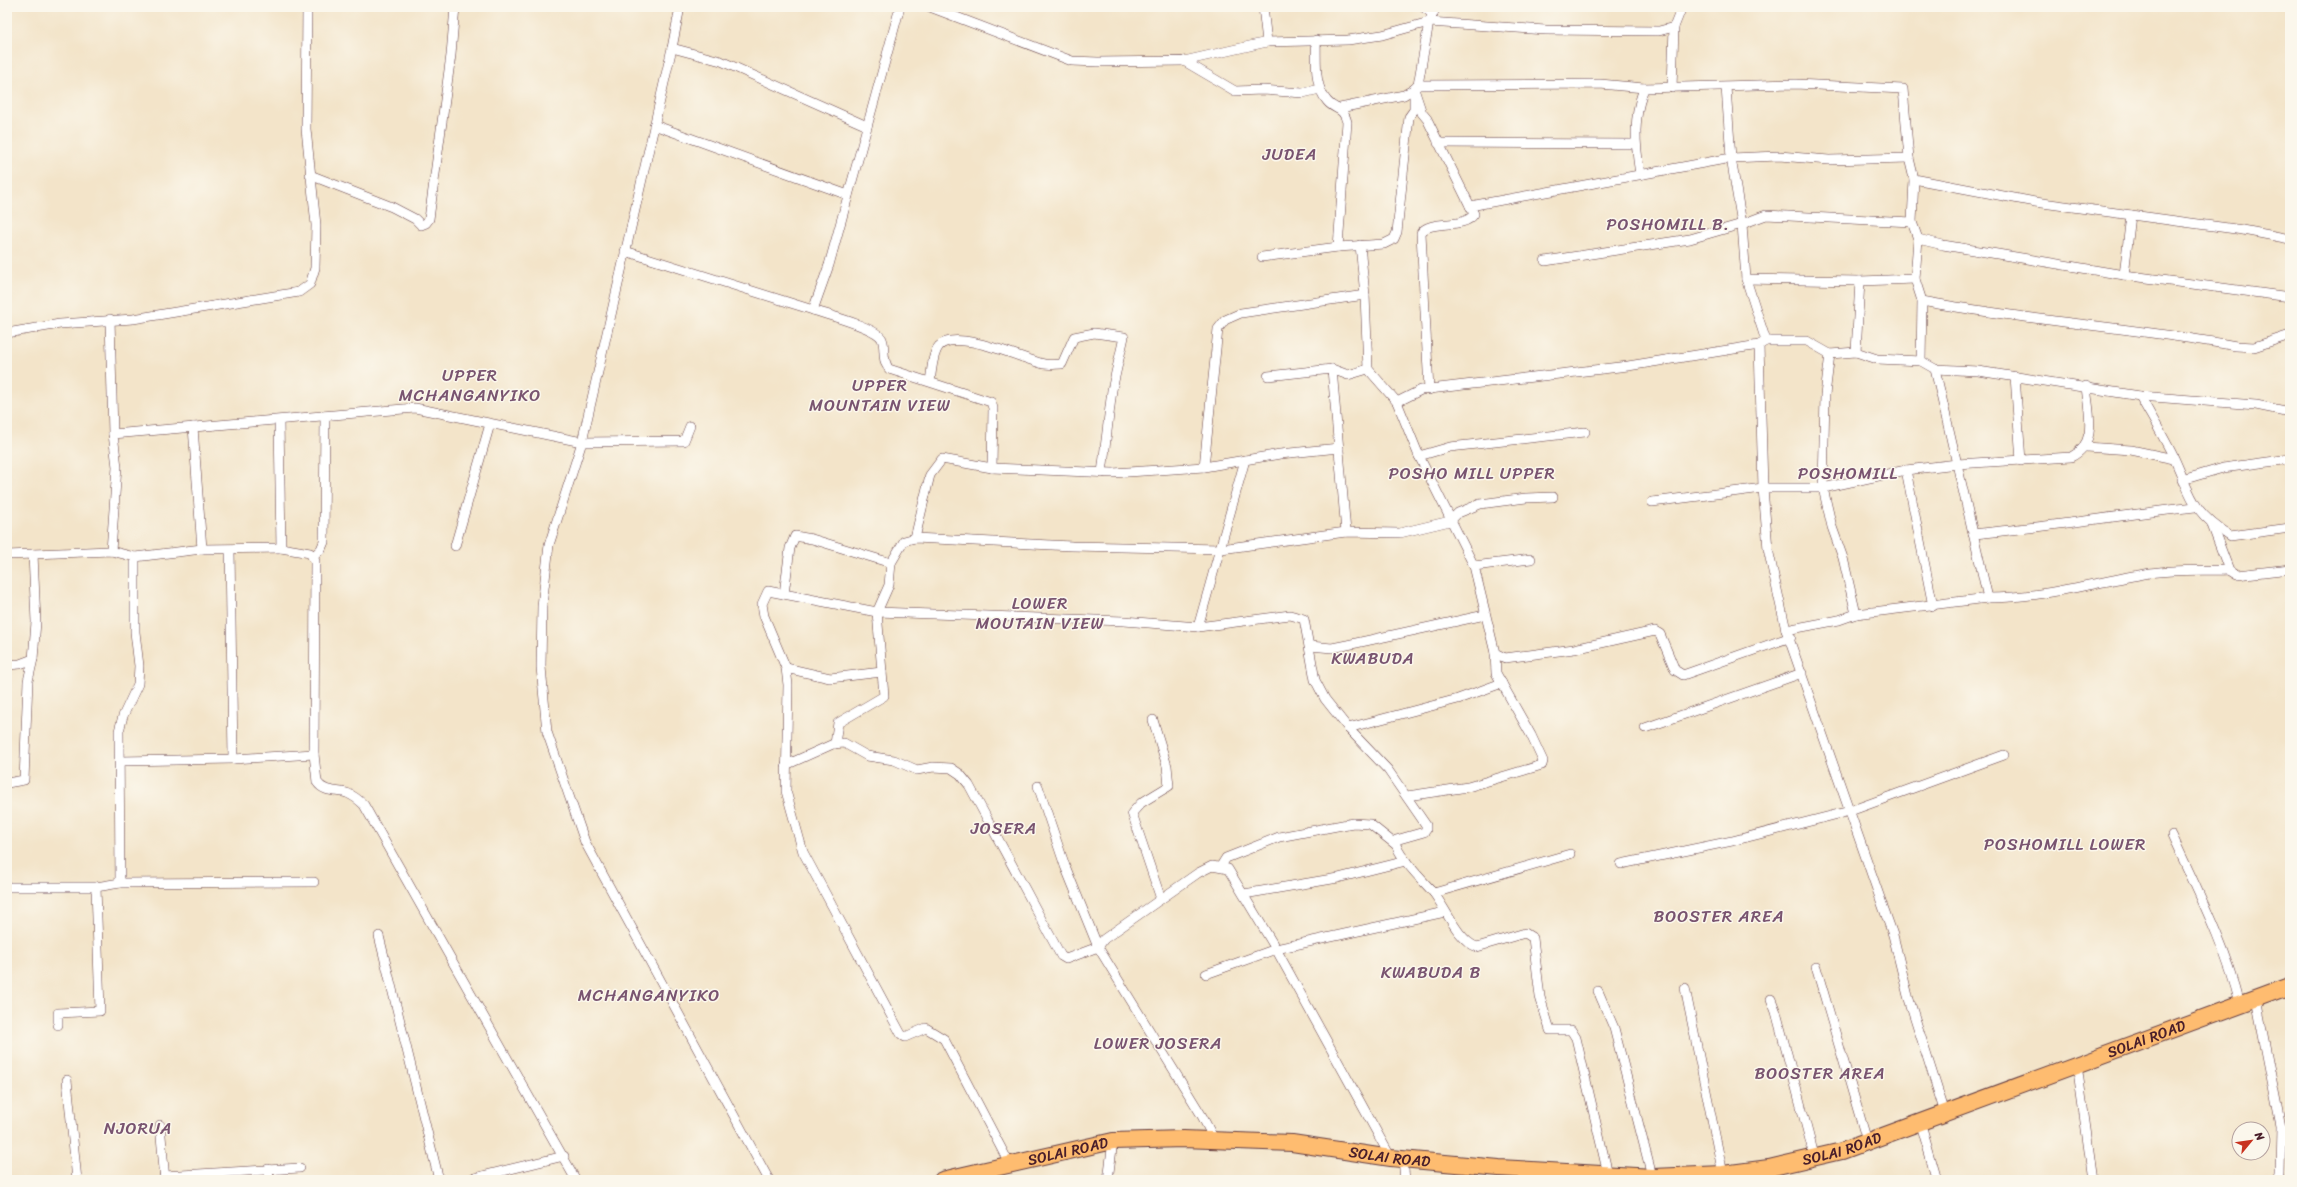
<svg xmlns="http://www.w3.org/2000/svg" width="2297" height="1187" font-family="Sriracha,sans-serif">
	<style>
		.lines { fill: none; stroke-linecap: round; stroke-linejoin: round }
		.minor-casing { stroke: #633d43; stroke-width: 10 }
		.trunk-casing { stroke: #633d43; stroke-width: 18 }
		.minor { stroke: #fff; stroke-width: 9 }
		.trunk { stroke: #febc70; stroke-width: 16 }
		.labels { text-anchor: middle; stroke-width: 3; stroke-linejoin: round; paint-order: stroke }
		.street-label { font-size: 15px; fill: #4a1f2b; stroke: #fbf7ec }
		.quarter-label { font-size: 17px; letter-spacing: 1px; fill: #795470; stroke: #fbf7ec }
	</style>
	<rect width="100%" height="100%" fill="#fbf7ec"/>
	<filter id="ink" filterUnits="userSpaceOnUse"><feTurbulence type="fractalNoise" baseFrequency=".025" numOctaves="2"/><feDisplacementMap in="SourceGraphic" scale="8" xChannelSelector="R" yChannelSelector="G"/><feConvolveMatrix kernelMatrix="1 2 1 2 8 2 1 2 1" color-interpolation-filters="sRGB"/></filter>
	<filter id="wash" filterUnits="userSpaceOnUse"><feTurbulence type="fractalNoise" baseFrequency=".012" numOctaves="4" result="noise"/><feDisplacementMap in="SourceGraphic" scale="16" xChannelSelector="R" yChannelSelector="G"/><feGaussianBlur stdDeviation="0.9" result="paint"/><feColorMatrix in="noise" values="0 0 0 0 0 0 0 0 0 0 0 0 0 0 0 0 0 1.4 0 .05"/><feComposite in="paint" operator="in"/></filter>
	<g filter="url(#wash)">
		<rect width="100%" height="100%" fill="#f3e4c9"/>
	</g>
	<g filter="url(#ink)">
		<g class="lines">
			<defs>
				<g id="minor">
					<path d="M680 7 672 48 582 442 549 545 542 606 541 667 547 732 585 842 769 1180"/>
					<path d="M900 7 829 265 813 310C827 315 876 327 882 339 886 349 881 359 889 369L991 402 993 408 992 468"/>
					<path d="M930 7 1072 61 1098 62 1184 61 1267 42 1348 40 1382 35 1429 22 1546 30 1659 31 1674 27"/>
					<path d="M1263 7 1267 42"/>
					<path d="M1423 7 1433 14"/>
					<path d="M1316 40C1317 60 1313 84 1327 101 1335 111 1343 106 1347 122L1338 247"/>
					<path d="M672 48 721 61 867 126"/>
					<path d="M1184 61 1235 91 1263 90 1303 93 1320 89"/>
					<path d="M1418 85 1600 84 1644 88 1795 84 1903 89 1909 158 1914 179 1912 222 1918 239 1915 279 1922 301 1921 361"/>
					<path d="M1726 87 1731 158 1742 224 1746 279 1766 341"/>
					<path d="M1672 88 1674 27 1682 7"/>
					<path d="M1340 108 1404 95 1414 89"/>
					<path d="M654 125 848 195"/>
					<path d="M1438 143 1635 144"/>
					<path d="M1640 174C1635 143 1633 118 1644 88"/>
					<path d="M310 175 392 207 415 219 421 225 426 223 429 219 451 55 455 7"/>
					<path d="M1914 179 2035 202 2243 230 2290 239"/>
					<path d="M1470 206 1731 158 1779 156 1829 160 1909 158"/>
					<path d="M2131 215 2124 275 2290 297"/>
					<path d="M1918 239 1943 245 2124 275"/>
					<path d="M1360 245 1365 295 1368 369 1397 402 1419 456 1474 566 1495 653 1505 658 1574 649 1655 631 1660 634 1675 670 1683 675 1791 637"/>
					<path d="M625 251 813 310"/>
					<path d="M1262 257 1338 247 1384 244 1394 239 1397 232 1409 117 1414 110V96"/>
					<path d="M1545 261 1690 239 1742 224 1766 215 1912 222"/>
					<path d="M1746 279 1860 281 1915 279"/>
					<path d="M1922 301C2026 321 2132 327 2236 346L2254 347 2290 335"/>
					<path d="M110 319 113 434"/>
					<path d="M7 333 60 324 133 319 299 292 310 284 315 268 316 225 306 129 307 7"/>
					<path d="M1759 345 1763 488 1768 549 1786 630 1893 935 1908 996 1945 1113"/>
					<path d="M1856 352 1860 281"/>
					<path d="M1830 354 1825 395 1823 488 1832 527 1843 558 1856 614"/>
					<path d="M1332 369 1346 532"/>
					<path d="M1935 369 1988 598C2040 598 2093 583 2144 574 2172 569 2201 571 2229 570"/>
					<path d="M1268 376 1332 369 1348 375 1368 369"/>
					<path d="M2015 376 2021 461"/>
					<path d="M930 381C932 371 932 354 939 346 956 328 1022 359 1044 364 1050 365 1056 364 1062 364L1074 337 1094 333 1124 337 1112 390 1102 473"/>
					<path d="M1429 390 1421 233C1429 219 1464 230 1474 214L1427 119 1422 113 1414 89 1418 85 1429 22 1436 7"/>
					<path d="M2140 396C2151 416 2164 437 2174 458 2192 497 2191 511 2230 536L2290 528"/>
					<path d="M1397 402 1421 390 1628 366 1759 345 1766 341H1807L1830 354 1856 352 1877 359 1921 361 1935 369 1978 371 2140 396 2256 405 2290 412"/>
					<path d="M279 421 281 548 310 553 315 561 314 754 317 782C324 793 337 790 347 793 354 796 359 800 364 805L576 1180"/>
					<path d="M193 427 202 549"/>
					<path d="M2086 447 2131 450 2174 459"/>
					<path d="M1419 456 1450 447 1585 432"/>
					<path d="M1204 467 1218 329 1225 320 1241 313 1365 295"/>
					<path d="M1906 470 1933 606"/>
					<path d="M2182 480 2223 468 2290 459"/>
					<path d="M1652 502 1763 488H1823L1906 470 1957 464 2071 457C2099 443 2088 412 2086 386"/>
					<path d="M2212 525 2229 570 2237 575 2290 569"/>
					<path d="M1973 534C2048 527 2121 515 2195 507"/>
					<path d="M915 538 930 475 942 459 992 468 1113 473 1204 467 1280 454 1339 448"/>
					<path d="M455 546 490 424"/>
					<path d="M230 550 233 759"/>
					<path d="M111 551 117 467 113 434 415 408 582 442 684 441 690 426"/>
					<path d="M7 555 111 551 135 557V632L139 666 138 684 123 716 119 731 120 883"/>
					<path d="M314 556 321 549 324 542 325 416"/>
					<path d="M135 557 202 549 281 548"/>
					<path d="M1474 566 1531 559"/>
					<path d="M784 594 790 548 795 536 812 539 891 563"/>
					<path d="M1198 627 1245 460"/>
					<path d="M1786 630 1839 620 1856 614 1988 598"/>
					<path d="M1310 646 1332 648 1347 645 1485 615"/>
					<path d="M7 665 20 664 33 659 36 622 33 554"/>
					<path d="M786 668 830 678 882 672"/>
					<path d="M1153 720 1167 766 1169 786 1141 803 1132 813 1161 899"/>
					<path d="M1348 728 1458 699 1502 683"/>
					<path d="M1645 728 1802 673"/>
					<path d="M835 744 838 723 884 696 877 612 1124 621 1198 627 1290 615 1304 619 1315 680 1325 699 1348 728 1388 770 1426 825V830L1424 832 1396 840C1393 852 1425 883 1433 892 1445 907 1458 941 1477 947L1525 933 1533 938 1540 997 1550 1030H1571L1576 1038 1608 1174"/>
					<path d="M120 761 233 759 314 754"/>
					<path d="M786 765 833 744 844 743 867 756 894 760 917 770 933 767 951 768 960 774 969 785 1061 956 1066 959 1098 947 1104 939 1198 873 1212 866 1228 869 1276 949 1391 1158"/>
					<path d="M7 783 24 780 28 681 33 659"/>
					<path d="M1038 786 1065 866 1098 947 1202 1116 1214 1139"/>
					<path d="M1407 796 1468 787 1542 765 1543 761 1531 735 1496 673 1495 653"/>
					<path d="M2172 835C2197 890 2226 946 2240 1004"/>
					<path d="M1621 864 1732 841 1850 811 2004 755"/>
					<path d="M1221 866 1226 858 1279 837 1353 823 1370 824 1395 844"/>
					<path d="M7 887H96L120 883 314 882"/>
					<path d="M1434 893 1570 854"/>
					<path d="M1244 894 1338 878 1406 861"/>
					<path d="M379 936 439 1180"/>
					<path d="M1816 967 1867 1141"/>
					<path d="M1206 974 1276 949 1445 912"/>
					<path d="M1685 988 1723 1174"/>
					<path d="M1598 991 1614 1028 1653 1180"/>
					<path d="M1771 999 1776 1012 1815 1159"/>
					<path d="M2256 999 2281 1127 2280 1173 2278 1180"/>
					<path d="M58 1025V1013L100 1011 96 887"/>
					<path d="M2077 1064 2093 1180"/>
					<path d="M67 1080 77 1180"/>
					<path d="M1920 1121 1937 1180"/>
					<path d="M160 1125 165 1180"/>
					<path d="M1403 1159 1405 1180"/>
					<path d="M1010 1165 944 1039 926 1028 905 1037 901 1034 803 852 786 791 788 685 786 668 764 616 762 604 768 591 877 612 889 585 891 563 904 541 915 538 1072 546 1221 549 1346 532 1400 533 1450 521 1458 513 1480 504 1526 498 1553 497"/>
					<path d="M268 1169 269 1180"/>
					<path d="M164 1176 300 1168"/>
					<path d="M466 1180 564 1156"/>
					<path d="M1108 1180 1113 1141"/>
				</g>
				<g id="trunk">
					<path id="s1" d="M942 1180 1113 1141 1183 1139 1292 1143 1391 1158 1499 1168 1653 1177 1723 1174 1769 1168 1842 1151 2290 986"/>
				</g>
			</defs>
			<use href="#minor" class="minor-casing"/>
			<use href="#trunk" class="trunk-casing"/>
			<use href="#minor" class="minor"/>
			<use href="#trunk" class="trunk"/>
		</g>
	</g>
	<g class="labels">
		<g class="street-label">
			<text dy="5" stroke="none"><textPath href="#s1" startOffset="1233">SOLAI ROAD</textPath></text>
			<text dy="5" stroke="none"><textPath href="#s1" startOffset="909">SOLAI ROAD</textPath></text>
			<text dy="5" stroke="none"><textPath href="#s1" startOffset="129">SOLAI ROAD</textPath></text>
			<text dy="5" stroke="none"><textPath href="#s1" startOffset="453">SOLAI ROAD</textPath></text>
		</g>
		<g class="quarter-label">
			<text x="1290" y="160">JUDEA</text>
			<text x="1668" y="230">POSHOMILL B.</text>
			<text x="470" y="381">UPPER<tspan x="470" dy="20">MCHANGANYIKO</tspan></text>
			<text x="880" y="391">UPPER<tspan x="880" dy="20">MOUNTAIN VIEW</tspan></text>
			<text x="1472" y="479">POSHO MILL UPPER</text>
			<text x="1848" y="479">POSHOMILL</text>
			<text x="1040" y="609">LOWER<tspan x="1040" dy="20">MOUTAIN VIEW</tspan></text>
			<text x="1373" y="664">KWABUDA</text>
			<text x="1004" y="834">JOSERA</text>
			<text x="2065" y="850">POSHOMILL LOWER</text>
			<text x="1719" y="922">BOOSTER AREA</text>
			<text x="1431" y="978">KWABUDA B</text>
			<text x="649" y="1001">MCHANGANYIKO</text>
			<text x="1158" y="1049">LOWER JOSERA</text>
			<text x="1820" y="1079">BOOSTER AREA</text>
			<text x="138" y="1134">NJORUA</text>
		</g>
	</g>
	<rect width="2297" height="1187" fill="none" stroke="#fbf7ec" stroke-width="24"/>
	<g transform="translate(2251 1141) rotate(61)"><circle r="19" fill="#fbf7ec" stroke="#b4a19f"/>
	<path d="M0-3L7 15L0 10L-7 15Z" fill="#c8321e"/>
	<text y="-6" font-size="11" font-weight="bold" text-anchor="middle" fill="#4a1f2b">N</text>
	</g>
</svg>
